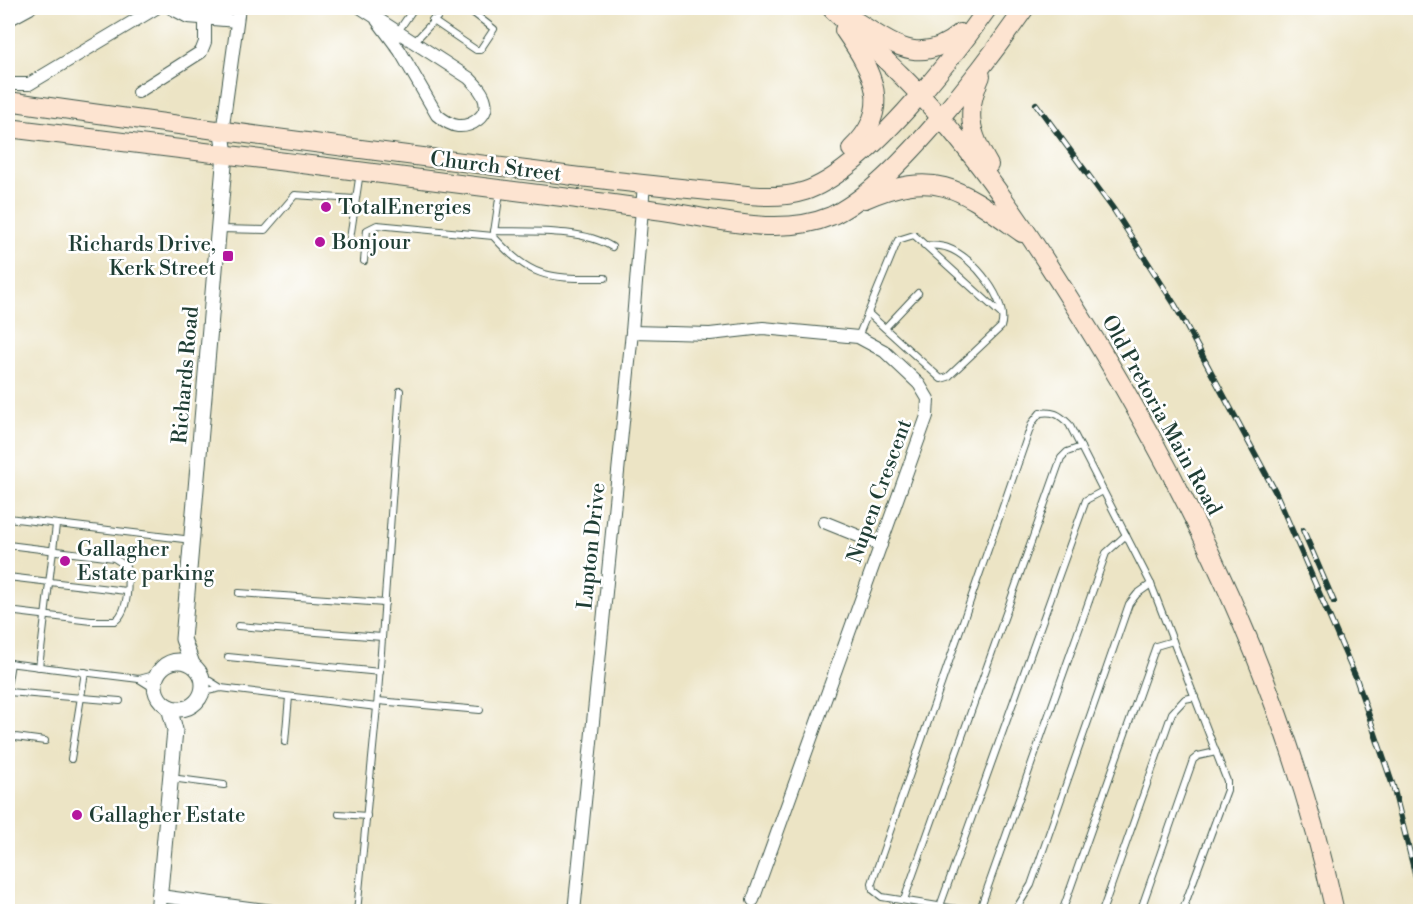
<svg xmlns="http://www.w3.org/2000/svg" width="1428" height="919" font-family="'Libre Bodoni',serif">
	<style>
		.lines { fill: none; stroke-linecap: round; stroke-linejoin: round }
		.service-casing { stroke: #3e564a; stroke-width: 8 }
		.minor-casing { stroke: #3e564a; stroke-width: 14 }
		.tertiary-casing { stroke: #3e564a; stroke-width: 17 }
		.secondary-casing { stroke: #3e564a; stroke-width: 20 }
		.service { stroke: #fff; stroke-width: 6 }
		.minor { stroke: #fff; stroke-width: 12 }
		.tertiary { stroke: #fff; stroke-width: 15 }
		.secondary { stroke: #fde4d1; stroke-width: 18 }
		.rail-casing { stroke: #1f3d34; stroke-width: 6 }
		.rail { stroke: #fff; stroke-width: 4; stroke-dasharray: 11; stroke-linecap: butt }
		.poi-dot { fill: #b5179e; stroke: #fff; stroke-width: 2 }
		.labels { text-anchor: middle; stroke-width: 5; stroke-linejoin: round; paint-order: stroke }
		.street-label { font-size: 21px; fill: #1f3d34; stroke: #fff }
		.poi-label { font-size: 21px; fill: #1f3d34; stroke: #fff; text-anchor: start }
	</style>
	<rect width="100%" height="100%" fill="#fff"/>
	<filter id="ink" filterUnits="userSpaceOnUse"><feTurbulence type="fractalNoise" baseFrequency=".0167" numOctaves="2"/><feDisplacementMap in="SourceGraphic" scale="12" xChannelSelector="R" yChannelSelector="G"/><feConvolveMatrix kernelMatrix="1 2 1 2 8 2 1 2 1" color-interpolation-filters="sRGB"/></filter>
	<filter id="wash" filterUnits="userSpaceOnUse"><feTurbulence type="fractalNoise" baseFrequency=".008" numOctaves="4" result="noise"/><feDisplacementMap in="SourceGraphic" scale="24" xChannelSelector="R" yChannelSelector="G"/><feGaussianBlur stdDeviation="1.35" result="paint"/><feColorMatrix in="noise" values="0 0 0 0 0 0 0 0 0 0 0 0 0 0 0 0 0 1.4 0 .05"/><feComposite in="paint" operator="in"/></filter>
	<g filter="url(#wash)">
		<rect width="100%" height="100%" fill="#ece4c5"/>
	</g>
	<g filter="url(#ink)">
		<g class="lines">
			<defs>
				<g id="service">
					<path d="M432 20 476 50H480L494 29 467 8"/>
					<path d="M399 30 414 8"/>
					<path d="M415 41 446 8"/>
					<path d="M220 229 265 230 295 195 354 199"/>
					<path d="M494 231C528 232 582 228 612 247"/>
					<path d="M494 232 500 192"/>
					<path d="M350 239 360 172"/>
					<path d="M364 261 367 230 377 225 493 236C533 280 548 278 605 278"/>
					<path d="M868 313 941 379 948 377 1001 327C1010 301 972 256 948 248 941 245 932 246 924 245"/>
					<path d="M885 328 918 293"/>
					<path d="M858 337 898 240 914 235 1002 315"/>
					<path d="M8 518 192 540"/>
					<path d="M8 545 114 558 126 566C129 582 129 611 115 621H91L8 611"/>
					<path d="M8 577 126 591"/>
					<path d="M239 593 385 603"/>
					<path d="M238 626 382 637"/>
					<path d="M228 657 380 672"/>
					<path d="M8 663 139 679 158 674"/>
					<path d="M39 667 56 525"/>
					<path d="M202 676 221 688"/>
					<path d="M139 679 155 689"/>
					<path d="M8 681 11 663"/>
					<path d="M8 692 120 701"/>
					<path d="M203 692 221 688 377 707"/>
					<path d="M378 701 480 710"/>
					<path d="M8 736 45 741"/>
					<path d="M285 742 289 697"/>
					<path d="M71 759 85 672"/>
					<path d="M171 778 224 785"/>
					<path d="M339 814 367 816"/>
					<path d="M904 900 1061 458 1067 452 1081 447"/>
					<path d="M940 906 1086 500 1103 491"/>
					<path d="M357 912 377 707 400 391"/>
					<path d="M975 912 882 897 873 890 872 883 1032 423 1040 413C1053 411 1059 414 1069 424L1151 584 1227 781V790L1182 912"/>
					<path d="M979 912 1106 553 1126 535"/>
					<path d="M1014 912 1031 885 1129 604 1137 594 1151 584"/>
					<path d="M1062 912 1156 646 1173 641"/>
					<path d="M1102 912 1172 713 1185 699 1195 697"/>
					<path d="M1140 912 1193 760 1198 756 1216 752"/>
				</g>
				<g id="minor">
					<path d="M171 8 188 17 237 21"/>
					<path d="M361 8 469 78C476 85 483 92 485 101 489 116 471 127 458 126 450 125 443 120 437 115L400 51 377 20"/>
					<path d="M8 20 30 8"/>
					<path d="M8 84H29L156 8"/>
					<path d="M138 92 201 52 205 42V18"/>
					<path d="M222 133 239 8"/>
					<path d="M632 332 710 334 763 328 858 337 884 351 919 384 928 399 927 416 753 900"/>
					<path d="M824 522 881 545"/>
					<path d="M160 896 280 912"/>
					<path d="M574 912 632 332 644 184"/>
				</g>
				<g id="tertiary">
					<circle cx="179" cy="685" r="24"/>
					<path d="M192 664 183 639 225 154 222 133"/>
					<path d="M158 912 175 730 169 707"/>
				</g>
				<g id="secondary">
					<path d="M831 8C867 43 906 77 939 116 999 185 1048 263 1096 341 1203 518 1291 708 1335 912"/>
					<path d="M854 20C892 43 919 68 960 33"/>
					<path d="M844 30C873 72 894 109 851 149"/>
					<path d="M981 76C965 112 969 131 989 165"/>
					<path d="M8 101C198 129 390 153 581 177 627 182 673 188 720 192 748 195 777 200 805 191 864 172 952 59 988 8"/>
					<path d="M8 128C195 150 383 174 570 198 604 203 637 207 670 212 722 220 781 237 831 216 893 188 985 65 1025 8"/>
					<path d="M865 199C938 167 963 191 1022 233"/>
				</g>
			</defs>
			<use href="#service" class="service-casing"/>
			<use href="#minor" class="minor-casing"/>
			<use href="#tertiary" class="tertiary-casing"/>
			<use href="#secondary" class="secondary-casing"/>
			<use href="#service" class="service"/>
			<use href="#minor" class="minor"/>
			<use href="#tertiary" class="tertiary"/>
			<use href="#secondary" class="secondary"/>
			<defs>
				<g id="rail">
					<path d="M1036 104 1114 210 1175 305 1275 491 1356 678 1393 786 1420 893"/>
					<path d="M1303 530 1334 602"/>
				</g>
			</defs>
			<use href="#rail" class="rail-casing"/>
			<use href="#rail" class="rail"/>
		</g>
	</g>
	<g class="poi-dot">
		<circle cx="326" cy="207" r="6"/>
		<circle cx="320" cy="242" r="6"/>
		<rect x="222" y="250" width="12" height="12" rx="3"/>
		<circle cx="65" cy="561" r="6"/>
		<circle cx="77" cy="815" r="6"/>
	</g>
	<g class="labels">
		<g class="street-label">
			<text transform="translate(496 166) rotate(7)" y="7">Church Street</text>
			<text transform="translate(185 375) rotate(-85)" y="7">Richards Road</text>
			<text transform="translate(1162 415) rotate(61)" y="7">Old Pretoria Main Road</text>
			<text transform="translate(879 491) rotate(-70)" y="7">Nupen Crescent</text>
			<text transform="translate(591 546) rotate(-84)" y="7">Lupton Drive</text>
		</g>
		<g class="poi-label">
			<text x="338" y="214">TotalEnergies</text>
			<text x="332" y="249">Bonjour</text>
			<text x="216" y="251" text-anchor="end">Richards Drive,<tspan x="216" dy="24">Kerk Street</tspan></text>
			<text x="77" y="556">Gallagher<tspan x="77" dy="24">Estate parking</tspan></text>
			<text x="89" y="822">Gallagher Estate</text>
		</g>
	</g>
	<rect width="1428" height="919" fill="none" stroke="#fff" stroke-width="30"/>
</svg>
